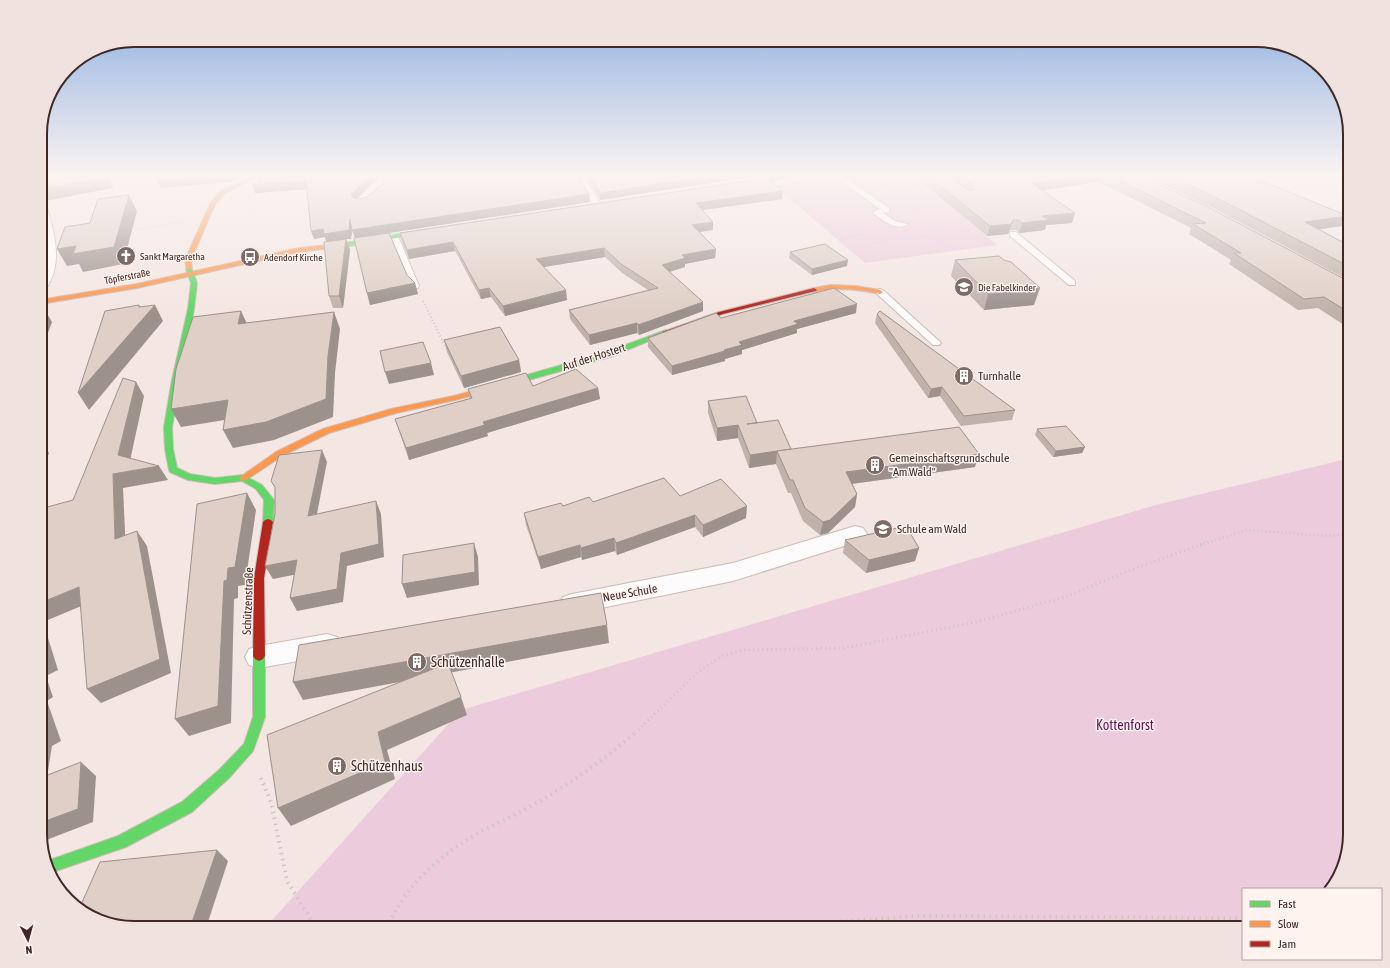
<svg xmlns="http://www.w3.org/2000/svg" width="1390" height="968" font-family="'Asap Condensed',sans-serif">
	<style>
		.green { fill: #ecccdc }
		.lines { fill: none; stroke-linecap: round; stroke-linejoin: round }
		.lane-casing { stroke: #ccbbb6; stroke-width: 2 }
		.street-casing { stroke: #ccbbb6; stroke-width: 2 }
		.fast-casing { stroke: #ccbbb6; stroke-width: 2 }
		.slow-casing { stroke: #ccbbb6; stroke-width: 2 }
		.jam-casing { stroke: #ccbbb6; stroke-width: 2 }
		.path-far4 { stroke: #cec6c5; stroke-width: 1.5; stroke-dasharray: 0.5 2; stroke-linecap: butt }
		.path-far3 { stroke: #cec6c5; stroke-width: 2; stroke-dasharray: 1 2.5; stroke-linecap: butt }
		.path-far2 { stroke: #cec6c5; stroke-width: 2.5; stroke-dasharray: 1 3; stroke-linecap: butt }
		.path-far1 { stroke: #cec6c5; stroke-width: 3; stroke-dasharray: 1 3.5; stroke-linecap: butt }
		.path { stroke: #cec6c5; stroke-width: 4; stroke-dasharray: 1.5 4.5; stroke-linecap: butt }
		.lane { fill: #fdfbfb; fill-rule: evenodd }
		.street { fill: #fdfbfb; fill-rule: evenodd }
		.fast { fill: #63d668; fill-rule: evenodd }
		.slow { fill: #ff974d; fill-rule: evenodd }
		.jam { fill: #b3261e; fill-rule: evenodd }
		.wall { fill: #c0b2aa }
		.shaded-wall { fill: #9c918b }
		.building { fill: #dfcfc6; stroke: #9c918b }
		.labels { text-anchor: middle; stroke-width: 3; stroke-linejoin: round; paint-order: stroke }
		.far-poi-label { font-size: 10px; fill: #402923; stroke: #fff3ef; text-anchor: start }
		.far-street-label { font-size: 10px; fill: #402923; stroke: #fff3ef }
		.street-label { font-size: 12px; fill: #402923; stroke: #fff3ef }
		.poi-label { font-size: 12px; fill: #402923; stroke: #fff3ef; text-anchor: start }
		.near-poi-label { font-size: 14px; fill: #402923; stroke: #fff3ef; text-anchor: start }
		.near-park-label { font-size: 14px; fill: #660f56; stroke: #fff3ef }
		.rim { fill: none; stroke: #402923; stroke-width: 2 }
	</style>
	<rect width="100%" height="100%" fill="#f4e6e2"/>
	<g class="green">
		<path d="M843 176H914L997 245 865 263 775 186 832 178H843Z"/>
		<path d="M1350 458V834L1334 886 1331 889H1243V928H265L461 710 1156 505Z"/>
	</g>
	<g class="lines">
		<defs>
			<g id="lane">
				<path d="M577 176H583L602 206 601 208H595Z"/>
				<path d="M834 176H842L889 208V212L883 213 895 221 908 224C898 232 880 220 873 212L880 209Z"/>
				<path d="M1010 232H1016L1075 281V285H1069L1010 236Z"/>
				<path d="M391 234 398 236 419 286 418 288 415 289 411 286 390 236Z"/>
				<path d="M880 289 883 290 939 341 941 343 939 345H933L877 294V290Z"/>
			</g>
			<g id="street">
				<path d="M40 204 47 208C55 235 63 264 46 289L40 291 43 247 40 232Z"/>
				<path d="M855 526 863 528 867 534 863 540 733 581 572 614 563 611 559 604 563 597 572 594 733 563Z"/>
				<path d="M327 634 337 637 341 645 337 653 327 656 259 668 249 665 245 657 249 649 259 646Z"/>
			</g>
			<g id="fast">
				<path d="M784 176H796L740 187 737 185Z"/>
				<path d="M429 229 432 231 431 232 338 248 335 246 338 244Z"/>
				<path d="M189 267 192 269 197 283 194 309 180 380 172 427 173 449 177 468 190 474 215 478 243 475 262 485 274 500 273 522 271 524H265L263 522 264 500 256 489 242 481 215 484 188 480 170 472 169 470 165 449 164 427 172 380 188 309 191 283 186 269Z"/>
				<path d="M666 330 670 332 668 333 610 357 497 389H494L490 387 491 385 604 353Z"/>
				<path d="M259 651 263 653 265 656V717L253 751 229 778 192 812 126 847 50 873 47 861 118 836 182 802 219 770 244 744 253 717V656L255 653Z"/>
			</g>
			<g id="slow">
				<path d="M253 176H259L225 193 215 204 191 260 192 269 187 270 185 260 211 202 221 191Z"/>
				<path d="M338 244 340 245V247L299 252 137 288 40 304V300L137 284 299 248Z"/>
				<path d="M831 285 855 286 880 290 883 292 880 294C858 289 837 287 814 292L811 290 814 288Z"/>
				<path d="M494 385 498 387 497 389 455 400 396 413 329 433 282 456 246 480 243 481 239 478 276 452 323 429 391 409 454 396Z"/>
			</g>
			<g id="jam">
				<path d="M814 288 817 290 816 291 723 314 668 333 666 334 662 332 719 312Z"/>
				<path d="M268 519 271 520 273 522 264 578 265 656 263 659 259 661 255 659 253 656 254 578 263 522 265 520Z"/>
			</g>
		</defs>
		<use href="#lane" class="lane-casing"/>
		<use href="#street" class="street-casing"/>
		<use href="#fast" class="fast-casing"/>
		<use href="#slow" class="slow-casing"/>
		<use href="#jam" class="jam-casing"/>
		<g class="path-far4">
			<path d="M905 176 939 205"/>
			<path d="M877 181 906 177"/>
			<path d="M812 183 823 182"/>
			<path d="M885 186 912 182"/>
			<path d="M892 191 919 187"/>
			<path d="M794 195 852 246 888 241"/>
			<path d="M899 198 926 194"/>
			<path d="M901 204 932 200"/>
			<path d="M807 205 841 200"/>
			<path d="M912 210 939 205 970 230 931 235"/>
			<path d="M828 224 862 218"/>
			<path d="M129 231 181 222"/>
			<path d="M916 234 919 236 931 235 935 239 957 250"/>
			<path d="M843 237 876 233"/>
		</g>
		<path class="path-far3" d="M423 301 448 352"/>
		<path class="path-far2" d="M1200 545 1247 530 1329 536 1350 534"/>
		<path class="path-far1" d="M635 733 697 673 722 656 743 650 844 648 976 622 1065 597 1133 569 1203 544"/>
		<g class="path">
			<path d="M261 778 271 802 287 881 316 928"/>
			<path d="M387 928C405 885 440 855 480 832 493 825 506 820 518 813 560 791 600 763 636 732"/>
			<path d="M750 928 918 916 1243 918"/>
		</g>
		<use href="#lane" class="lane"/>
		<use href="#street" class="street"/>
		<use href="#fast" class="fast"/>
		<use href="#slow" class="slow"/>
		<use href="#jam" class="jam"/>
	</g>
	<g class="wall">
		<path d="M258 176H380L357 198 360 199 589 194 590 202 389 233 407 275 415 283 418 294 370 305 367 293 355 238 352 229 351 239H346L350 250 343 308H333L329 296 326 242 325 237 314 239 307 189 255 193 262 180H259Z"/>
		<path d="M585 176H756L600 200Z"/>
		<path d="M914 176H1140L1350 282V329L1318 308 1298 310 1229 264 1231 260 1189 234 1191 228 1099 182 1043 190 1075 213 1072 223 1046 225 1045 230 1019 233 1016 230H1010L1008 234 987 236Z"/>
		<path d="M1144 176H1250L1348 216 1342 226 1319 229 1350 246V281L1213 208Z"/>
		<path d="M782 199 702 210 713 230 700 232 716 249 715 258 685 264V267L670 272 703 311 639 335 637 333 590 345 570 319 569 310 648 290 622 273 605 257 544 267 567 300 505 316 491 297 481 299 455 251 409 259 402 242 400 233Z"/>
		<path d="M790 252 847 266 812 275 789 258Z"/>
		<path d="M955 260 1034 305 984 310 951 276Z"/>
		<path d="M856 313 797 329V333L742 350V354L725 359V361L672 375 648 347V338L721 318Z"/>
		<path d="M877 314 1015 410 1012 420 961 426 940 396 928 398 875 323Z"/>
		<path d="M444 340 519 360 521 372 464 388 447 352Z"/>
		<path d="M533 386 598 388 600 399 487 433 488 436 409 460 395 419 470 399 468 389Z"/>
		<path d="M708 401 757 423 791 449 975 467 852 484 857 494 855 507 828 533 820 535 803 521 791 493H788L776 464 749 468 738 438 717 441 708 413Z"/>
		<path d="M1037 429 1085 447 1082 453 1053 457 1035 435Z"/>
		<path d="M680 496 746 518 703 537 695 527 617 555 615 551 582 560 581 557 541 569 526 525 524 513 563 506 593 502Z"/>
		<path d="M845 540 919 548 915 561 866 573 843 553Z"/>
	</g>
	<g class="shaded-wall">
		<path d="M107 176H110L113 188 40 202V189Z"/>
		<path d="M206 176H243L230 182 161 188 157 180Z"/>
		<path d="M258 176H281L282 178 259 180Z"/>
		<path d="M370 176H380L354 202 351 194Z"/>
		<path d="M709 176H756L600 200V193Z"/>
		<path d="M1077 176H1101L1099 182 1029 192 1031 183Z"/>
		<path d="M306 181 309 189 255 193 252 185Z"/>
		<path d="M783 191 782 199 696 211V203Z"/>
		<path d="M589 194 590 202 355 238 352 230Z"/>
		<path d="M129 195 137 211 123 264 83 272 79 264 67 266 57 249Z"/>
		<path d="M1075 213 1072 223 1046 225 1045 230 1019 233 1022 223 1042 216Z"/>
		<path d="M1348 216 1342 226 1299 232 1305 222Z"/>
		<path d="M350 219 353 227 351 239H346L350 250 343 308 339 296 325 237 314 239 311 231Z"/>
		<path d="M1013 220 1008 234 987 236 990 226Z"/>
		<path d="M713 222V230L692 233V225Z"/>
		<path d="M453 242 455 251 409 259 407 250Z"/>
		<path d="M40 247 41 249 40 266Z"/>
		<path d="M604 248 605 257 538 268 536 259Z"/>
		<path d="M716 249 715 258 685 264V267L662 274V265L682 255Z"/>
		<path d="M848 260 847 266 812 275V269Z"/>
		<path d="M415 283 418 294 370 305 367 293Z"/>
		<path d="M489 288 491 297 481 299 479 290Z"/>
		<path d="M1040 288 1034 305 984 310 988 294Z"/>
		<path d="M566 290 567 300 505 316 503 306Z"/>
		<path d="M703 302V311L639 335 638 325Z"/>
		<path d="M857 304 856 313 797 329V333L742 350V354L725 359V361L672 375V366L724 350 739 342 794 321Z"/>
		<path d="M139 305 145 316 155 305 163 321 89 410 78 393 139 307Z"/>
		<path d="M241 311 249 328 238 324Z"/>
		<path d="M46 312 52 322 41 352H40V327Z"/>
		<path d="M334 312 340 329 335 373 333 417 274 440 233 448 223 430 328 356Z"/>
		<path d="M637 323V333L590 345 589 335Z"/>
		<path d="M519 360 521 372 464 388 461 376Z"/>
		<path d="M431 363 434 375 389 384 385 372Z"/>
		<path d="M136 382 144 396 128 470 118 455Z"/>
		<path d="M942 387 940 396 928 398 931 389Z"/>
		<path d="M598 388 600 399 487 433 488 436 409 460 406 448 483 422Z"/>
		<path d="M228 400 237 418 181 427 171 409Z"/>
		<path d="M738 425V438L717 441V428Z"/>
		<path d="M40 442 49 453 40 475Z"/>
		<path d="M1085 447 1082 453 1053 457 1056 451Z"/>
		<path d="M791 449 777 451 776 464 749 468 750 455Z"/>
		<path d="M322 450 327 462 314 529 308 516Z"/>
		<path d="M979 454 975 467 843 485 846 472Z"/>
		<path d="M159 466 168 480 123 488 126 554 115 539 113 474Z"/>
		<path d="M247 493 256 510 245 585 238 586V598L234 599 231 723 189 736 175 719 228 568Z"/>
		<path d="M857 494 855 507 828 533 820 535 823 522Z"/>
		<path d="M376 501 381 514 384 557 347 566 343 602 297 611 290 598 341 553Z"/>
		<path d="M747 506 746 518 703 537V525Z"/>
		<path d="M695 515V527L617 555 616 543Z"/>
		<path d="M137 531 147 546 171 673 101 703 87 689Z"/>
		<path d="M614 538 615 551 582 560 581 548Z"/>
		<path d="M474 543 478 557 479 585 407 598 402 584Z"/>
		<path d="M580 545 581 557 541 569 538 557Z"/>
		<path d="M919 548 915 561 866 573 869 560Z"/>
		<path d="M297 560 303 573 273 579 265 566Z"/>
		<path d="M79 587 91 602 43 622 58 670 46 676 53 697 47 701 61 741 52 746 44 796 40 793V603Z"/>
		<path d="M607 625 609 643 303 700 293 682Z"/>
		<path d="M461 697 467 715 387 750 395 779 291 826 278 808 378 732Z"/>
		<path d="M81 762 96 776 93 822 41 842 40 840V823Z"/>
		<path d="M217 850 228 861 206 928H190Z"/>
	</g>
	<g class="building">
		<path d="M40 176H107L108 177 40 189Z"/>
		<path d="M156 176H206L157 180Z"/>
		<path d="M268 176H370L351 194 353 198 360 199 367 197 382 185 388 176H579L589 194 352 230 350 219 349 230 324 234 323 229 311 231 306 181 252 185Z"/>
		<path d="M589 176H709L600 193Z"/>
		<path d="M928 176H953V179L968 190H974V186L961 176H1077L1031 183 1075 213 1042 216 1048 220 1022 223 1019 220H1013L1011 224 990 226Z"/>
		<path d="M1110 176H1140L1206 206 1350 282V313L1324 297 1304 299 1234 253H1241L1193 224 1206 223Z"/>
		<path d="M1169 176H1250L1348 216 1305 222 1350 246V267L1217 198Z"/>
		<path d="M767 178 783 191 696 203 713 222 692 225 716 249 682 255 685 258 662 265 703 302 638 325 637 323 589 335 569 310 658 288 621 264 604 248 536 259 566 290 503 306 489 288 479 290 453 242 407 250 400 233Z"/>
		<path d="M129 195 114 247 73 254 76 246 57 249 65 227 90 223 98 199Z"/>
		<path d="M389 233 407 275 415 283 367 293 354 238Z"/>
		<path d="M346 239 339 296H329L324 242Z"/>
		<path d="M825 244 848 260 812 269 790 252Z"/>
		<path d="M999 256 1004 260 1011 262 1040 288 988 294 955 260Z"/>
		<path d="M834 288 857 304 794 321 798 324 739 342 742 345 724 350 725 351 672 366 648 338 716 313 721 318Z"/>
		<path d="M139 305V307L155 305 78 393 105 311Z"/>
		<path d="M241 311 238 324 334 312 328 356 326 399 266 422 223 430 228 400 171 409 176 369 193 317Z"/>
		<path d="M880 311 1015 410 964 416 942 387 931 389 877 314Z"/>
		<path d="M46 312 40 327V314Z"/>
		<path d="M500 327 519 360 461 376 444 340Z"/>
		<path d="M423 342 431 363 385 372 380 351Z"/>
		<path d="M576 369 598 388 483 422 485 425 406 448 395 419 472 398 468 389 526 373 533 386Z"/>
		<path d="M123 378 136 382 118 455 159 466 113 474 115 539 137 531 160 659 87 689 79 587 40 603V509L73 500Z"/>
		<path d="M746 396 757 423 747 424 778 420 791 449 750 455 738 425 717 428 708 401Z"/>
		<path d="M1066 426 1085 447 1056 451 1037 429Z"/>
		<path d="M959 427 979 454 846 472 857 494 830 520 823 522 805 508 793 480H790L777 451Z"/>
		<path d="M322 450 308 516 376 501 379 544 341 553 337 589 290 598 297 560 265 566 275 514V487L271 481 279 455Z"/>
		<path d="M664 478 680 496 721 479 747 506 703 525 695 515 616 543 614 538 581 548 580 545 538 557 524 513 561 503 563 506 589 497 593 502Z"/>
		<path d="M247 493 235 567 228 568 227 580 224 581 218 706 175 719 197 504Z"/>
		<path d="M906 526 919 548 869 560 845 540Z"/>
		<path d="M474 543 475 572 402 584 403 555Z"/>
		<path d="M601 593 607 625 293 682 299 645Z"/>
		<path d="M40 642 44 655 40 657Z"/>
		<path d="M448 663 461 697 378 732 385 762 278 808 267 735Z"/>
		<path d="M40 710 46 727 40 731Z"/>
		<path d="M81 762 78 809 40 823V778Z"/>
		<path d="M217 850 190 928H134L82 912 79 909 100 862Z"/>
	</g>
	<linearGradient id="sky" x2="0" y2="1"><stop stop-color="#8bade0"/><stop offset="0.56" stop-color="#faf4f2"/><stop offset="1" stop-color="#faf4f2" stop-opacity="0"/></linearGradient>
	<rect width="1390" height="312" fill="url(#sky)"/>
	<defs>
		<symbol id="church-disc" viewBox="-11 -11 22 22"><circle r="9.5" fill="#7f6b66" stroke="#fff3ef"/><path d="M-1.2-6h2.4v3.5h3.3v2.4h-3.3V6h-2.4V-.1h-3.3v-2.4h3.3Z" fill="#fff"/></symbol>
		<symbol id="bus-disc" viewBox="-11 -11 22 22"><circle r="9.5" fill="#7f6b66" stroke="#fff3ef"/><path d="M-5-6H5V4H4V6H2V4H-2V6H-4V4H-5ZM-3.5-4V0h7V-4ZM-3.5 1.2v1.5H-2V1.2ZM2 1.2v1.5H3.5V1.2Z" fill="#fff"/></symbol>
		<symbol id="school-disc" viewBox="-11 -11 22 22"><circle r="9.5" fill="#7f6b66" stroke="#fff3ef"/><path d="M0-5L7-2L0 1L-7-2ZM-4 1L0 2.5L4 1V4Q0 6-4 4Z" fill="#fff"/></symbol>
		<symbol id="building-disc" viewBox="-11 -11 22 22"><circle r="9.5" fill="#7f6b66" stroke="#fff3ef"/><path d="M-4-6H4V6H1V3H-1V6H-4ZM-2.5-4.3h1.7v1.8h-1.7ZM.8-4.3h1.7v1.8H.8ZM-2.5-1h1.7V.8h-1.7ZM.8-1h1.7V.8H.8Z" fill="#fff"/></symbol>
	</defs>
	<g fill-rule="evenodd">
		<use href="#church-disc" x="115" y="245" width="22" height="22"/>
		<use href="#bus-disc" x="239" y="246" width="22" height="22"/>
		<use href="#school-disc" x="953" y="276" width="22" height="22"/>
		<use href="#building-disc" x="953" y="365" width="22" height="22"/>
		<use href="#building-disc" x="864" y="454" width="22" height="22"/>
		<use href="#school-disc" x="872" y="518" width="22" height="22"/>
		<use href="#building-disc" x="406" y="651" width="22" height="22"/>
		<use href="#building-disc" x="326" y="755" width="22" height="22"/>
	</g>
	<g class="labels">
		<g class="far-poi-label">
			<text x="140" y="260">Sankt Margaretha</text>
			<text x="264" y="261">Adendorf Kirche</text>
			<text x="978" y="291">Die Fabelkinder</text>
		</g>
		<g class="far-street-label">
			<text transform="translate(127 276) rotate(-11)" y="4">Töpferstraße</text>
		</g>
		<g class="street-label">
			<text transform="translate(594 357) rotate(-18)" y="4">Auf der Hostert</text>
			<text transform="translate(630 593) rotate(-10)" y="4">Neue Schule</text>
			<text transform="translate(248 601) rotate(-88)" y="4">Schützenstraße</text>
		</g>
		<g class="poi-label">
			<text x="978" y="380">Turnhalle</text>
			<text x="889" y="462">Gemeinschaftsgrundschule<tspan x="889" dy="14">"Am Wald"</tspan></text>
			<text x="897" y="533">Schule am Wald</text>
		</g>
		<g class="near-poi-label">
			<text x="431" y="667">Schützenhalle</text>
			<text x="351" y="771">Schützenhaus</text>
		</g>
		<g class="near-park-label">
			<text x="1125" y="730">Kottenforst</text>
		</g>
	</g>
	<path d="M0 0H1390V968H0ZM134 47H1256A87 87 0 0 1 1343 134V834A87 87 0 0 1 1256 921H134A87 87 0 0 1 47 834V134A87 87 0 0 1 134 47Z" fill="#f0e3df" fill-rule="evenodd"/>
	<path class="rim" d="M134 47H1256A87 87 0 0 1 1343 134V834A87 87 0 0 1 1256 921H134A87 87 0 0 1 47 834V134A87 87 0 0 1 134 47Z"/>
	<rect x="1242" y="888" width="140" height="72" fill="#fff3ef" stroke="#b3a29d"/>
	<rect x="1250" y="901" width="20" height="6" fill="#63d668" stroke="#b3a29d"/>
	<text x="1278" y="908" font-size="12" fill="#402923">Fast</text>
	<rect x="1250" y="921" width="20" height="6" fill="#ff974d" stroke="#b3a29d"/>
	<text x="1278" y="928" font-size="12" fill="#402923">Slow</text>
	<rect x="1250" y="941" width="20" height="6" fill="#b3261e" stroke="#b3a29d"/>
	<text x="1278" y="948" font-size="12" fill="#402923">Jam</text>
	<g transform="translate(28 940) rotate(174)" stroke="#fff3ef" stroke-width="3" paint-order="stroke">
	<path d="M0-3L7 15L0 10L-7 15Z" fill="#402923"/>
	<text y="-6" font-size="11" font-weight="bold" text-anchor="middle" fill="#402923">N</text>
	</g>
</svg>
